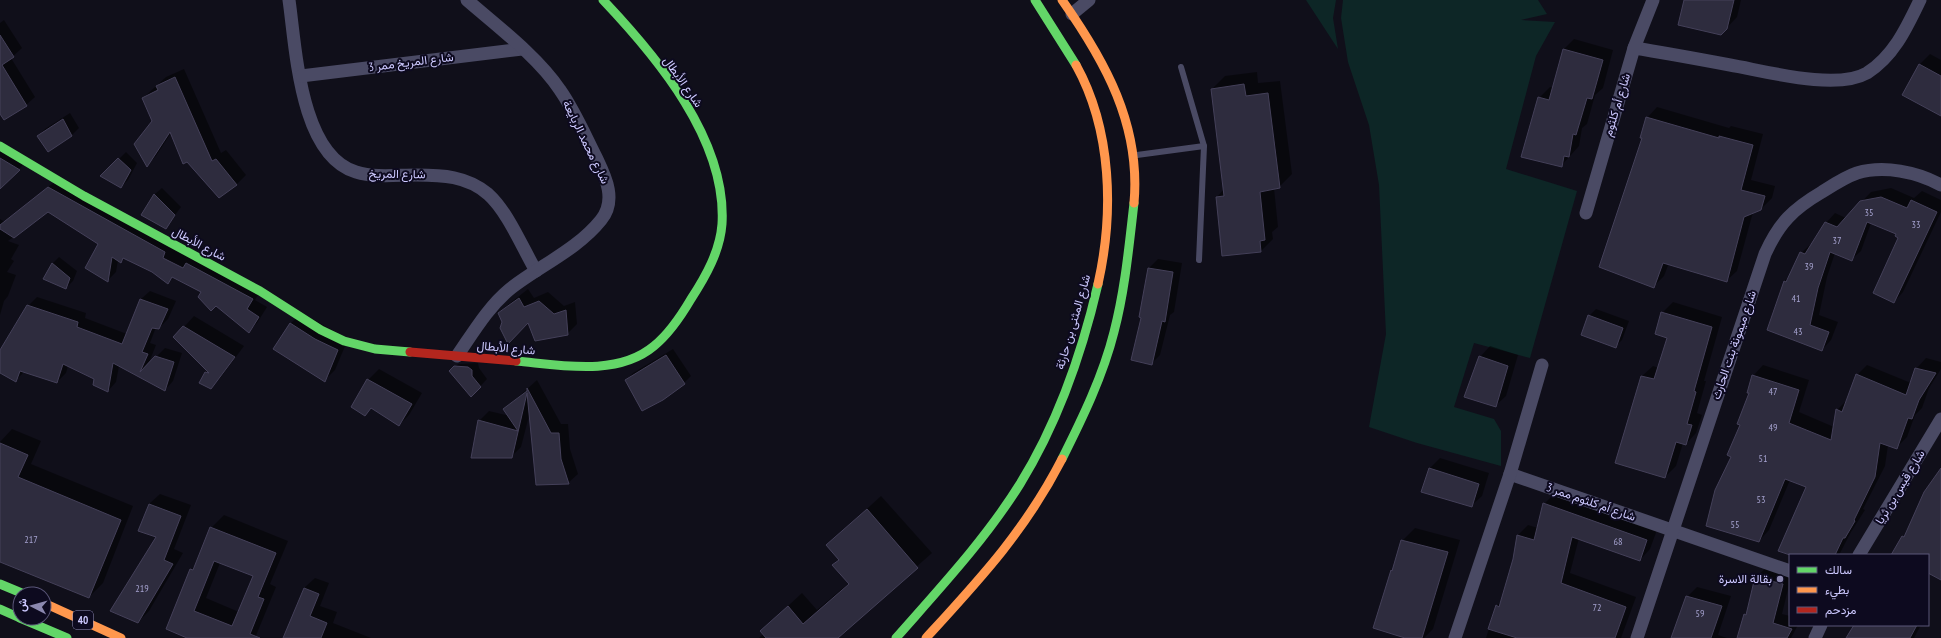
<svg xmlns="http://www.w3.org/2000/svg" width="1941" height="638" font-family="'PT Sans Narrow',Vazirmatn,sans-serif">
	<style>
		.green { fill: #0d2626 }
		.shadow { fill: #0007; fill-rule: evenodd }
		.building { fill: #2e2c3e; stroke: #444059; fill-rule: evenodd }
		.lines { fill: none; stroke-linecap: round; stroke-linejoin: round }
		.lane { stroke: #4a4a64; stroke-width: 6 }
		.street { stroke: #4a4a64; stroke-width: 13 }
		.fast { stroke: #63d668; stroke-width: 9 }
		.slow { stroke: #ff974d; stroke-width: 9 }
		.jam { stroke: #b3261e; stroke-width: 9 }
		.poi-dot { fill: #8b88af; stroke: #0d0a1f; stroke-width: 1.5 }
		.labels { text-anchor: middle; stroke-width: 4; stroke-linejoin: round; paint-order: stroke }
		.number-label { font-size: 10px; fill: #a5a2cf }
		.shield { fill: #0d0a1f; stroke: #9390bc; stroke-width: 1 }
		.shield-label { font-size: 11px; font-weight: bold; fill: #cdc9ff }
		.street-label { font-size: 12px; fill: #cdc9ff; stroke: #0d0a1f }
		.poi-label { font-size: 12px; fill: #cdc9ff; stroke: #0d0a1f; text-anchor: end }
	</style>
	<rect width="100%" height="100%" fill="#100f1a"/>
	<g class="green">
		<path d="M1306 0H1336L1333 18 1338 49Z"/>
		<path d="M1343 0H1538L1547 14 1521 20 1555 22 1536 56 1506 169 1577 191 1530 358 1474 343 1454 407 1494 419 1501 431V466L1417 443 1369 427 1386 334 1379 185 1369 125 1348 62 1341 18Z"/>
	</g>
	<g class="shadow">
		<path d="M1685 0H1741L1737 17 1721 34Z"/>
		<path d="M4 20 22 48 11 58 35 97 26 105 0 112V23Z"/>
		<path d="M1574 39 1613 50 1603 88 1595 95 1587 124 1582 128 1579 146 1561 166 1539 98 1550 87 1553 88 1563 50Z"/>
		<path d="M1930 54 1941 60V115L1903 95 1920 64Z"/>
		<path d="M184 69 221 153 226 150 246 175 237 184 219 196 171 133 156 156 147 165 154 121 143 98 166 77Z"/>
		<path d="M1257 72 1258 83 1280 81 1292 174 1279 187 1274 188 1278 227 1272 232 1273 239 1260 252 1217 197 1224 189 1212 89 1225 76Z"/>
		<path d="M1657 107 1729 128 1731 126 1763 134 1751 180 1775 186 1772 198 1761 209 1753 212 1737 271 1726 281 1669 263 1664 276 1654 286 1643 138 1647 118Z"/>
		<path d="M70 113 79 128 72 135 48 151 38 136 45 129Z"/>
		<path d="M0 144 29 159 0 188Z"/>
		<path d="M126 152 137 163 128 180 121 187 102 176Z"/>
		<path d="M58 179 261 290 255 300 267 307 257 323 249 331 203 292 173 277 167 282 153 271 125 258 121 262 118 260 116 272 107 281 100 243 48 211 8 241 19 245 11 259 14 261 7 272 16 275 8 296 4 301 0 315V219L5 222Z"/>
		<path d="M162 188 181 207 166 227 142 214 155 194Z"/>
		<path d="M1891 188 1914 198 1922 191 1941 200V212L1903 292 1894 302 1899 237 1897 233 1871 223 1861 251 1851 260 1835 253 1827 277 1819 315 1838 322 1831 340 1822 350 1784 281 1789 277 1801 253 1811 244H1812L1826 223 1835 213 1846 218 1871 192Z"/>
		<path d="M59 257 77 271 73 281 66 288 52 264Z"/>
		<path d="M1158 259 1182 263 1174 312 1170 315 1160 355 1151 364 1143 317 1149 268Z"/>
		<path d="M528 289 534 298 548 292 564 306 575 302 577 324 567 334 499 313 509 304Z"/>
		<path d="M150 291 176 301 168 319 159 328 156 327 150 343 156 345 148 365 165 348 182 353 173 381 165 390 119 366 116 382 108 391 95 378 68 366 66 373 57 382 25 371 16 380 0 372V352L28 306 37 297 86 313 85 318 127 334 141 299Z"/>
		<path d="M1673 302 1722 317 1704 381H1706L1697 413 1702 415 1696 433 1686 444 1683 443 1676 466 1665 477 1642 376 1653 366 1659 368 1668 337 1662 313Z"/>
		<path d="M1596 309 1629 321 1622 340 1615 347 1589 316Z"/>
		<path d="M302 313 348 339 335 370 325 380 275 349 291 323Z"/>
		<path d="M194 316 244 346 221 377 211 388 205 372 207 370 184 327Z"/>
		<path d="M1490 346 1518 355 1506 396 1495 406 1480 357Z"/>
		<path d="M673 349 691 376 684 383 626 380 633 373Z"/>
		<path d="M1926 358 1941 362V369L1929 388 1922 408 1915 415 1907 437 1896 448 1888 445 1885 466 1863 509 1865 510 1851 532 1839 555H1793L1807 486 1790 480 1769 530 1759 541 1732 456 1753 376 1763 365 1809 380 1799 412 1834 427 1837 410 1847 400 1857 375 1867 365 1911 383 1916 369Z"/>
		<path d="M478 363 479 368 487 379 471 396 451 371 458 364Z"/>
		<path d="M379 369 422 393 409 415 399 425 372 407 365 415 368 380Z"/>
		<path d="M537 380 561 424H568L570 449 578 474 568 483 530 412 521 447 511 457 479 421 489 411 510 416 505 409Z"/>
		<path d="M12 429 41 441 31 464 133 506 103 583 89 597 0 561V442Z"/>
		<path d="M1440 458 1489 473 1482 496 1471 506 1429 469Z"/>
		<path d="M160 494 191 505 174 549 183 553 149 611 138 622 157 537 139 530 149 504Z"/>
		<path d="M1554 494 1657 530 1650 549 1640 560 1579 538 1570 573 1636 597 1621 638H1486L1496 606 1502 601 1514 559 1518 535 1528 525 1538 528 1544 504Z"/>
		<path d="M881 496 932 553 836 638H759L763 634 761 631 802 593 817 610 849 583 834 565 840 559 827 545Z"/>
		<path d="M224 515 288 541 270 584 276 587 255 638H190L191 570 197 564 211 528ZM220 563 254 576 239 612 206 598Z"/>
		<path d="M1415 528 1460 540 1433 629 1424 638H1408L1374 627 1392 571 1394 568 1402 541Z"/>
		<path d="M1766 568 1790 574V581L1782 614 1790 616V625H1798L1791 638H1738L1745 615 1748 612 1756 577Z"/>
		<path d="M315 578 329 583 320 606 337 612 333 623 371 638H284L304 588Z"/>
		<path d="M1697 587 1731 596 1718 635 1727 638H1672L1687 597Z"/>
		<path d="M1855 625H1921L1914 638H1851Z"/>
	</g>
	<g class="building">
		<path d="M1684 0H1734L1727 29 1721 35 1678 25Z"/>
		<path d="M0 35 14 57 2 65 27 106 4 120 0 114Z"/>
		<path d="M1563 49 1603 60 1592 99 1587 98 1576 135 1573 134 1569 157 1564 156 1562 167 1521 157 1538 97 1549 100Z"/>
		<path d="M1919 64 1941 76V116L1902 95Z"/>
		<path d="M175 77 212 161 216 159 237 185 219 198 187 162 183 164 170 132 147 167 134 144 152 121 142 98 158 90 156 86Z"/>
		<path d="M1244 84 1246 96 1268 93 1280 188 1260 192 1265 240 1260 241 1261 252 1222 256 1216 197 1224 196 1211 89Z"/>
		<path d="M1646 117 1719 138V136L1753 145 1741 190 1765 196 1761 210 1744 217 1727 282 1663 263 1654 288 1599 267 1642 138H1640Z"/>
		<path d="M63 119 72 136 48 152 37 136Z"/>
		<path d="M0 158 20 170 0 189Z"/>
		<path d="M118 158 131 170 121 188 100 176Z"/>
		<path d="M48 187 165 252 163 258 183 268 186 263 253 299 247 309 259 317 249 333 216 306 211 311 198 297 201 292 172 277 168 284 152 272 123 258 121 263 112 257 108 282 85 268 98 244 48 212 14 238 0 229V225Z"/>
		<path d="M154 194 175 215 166 229 141 215Z"/>
		<path d="M1881 197 1907 208 1911 200 1937 212 1894 303 1873 293 1898 238 1895 236 1896 234 1867 222 1852 261 1830 252 1818 288 1810 325 1829 332 1822 351 1767 330 1784 281 1786 282 1800 252 1805 254 1825 222 1837 227 1860 201Z"/>
		<path d="M52 263 70 278 66 289 43 279Z"/>
		<path d="M1148 268 1173 272 1165 322 1162 321 1152 365 1131 360 1141 318 1139 317Z"/>
		<path d="M519 298 524 307 539 301 554 314 566 310 568 335 535 341 528 323 508 344 500 328 502 322 498 313Z"/>
		<path d="M140 299 168 309 159 329 152 328 142 352 148 354 140 372 155 356 174 362 165 391 113 363 108 392 93 385 94 379 63 364 57 383 20 371 16 382 0 373V350L27 305 78 322 77 327 122 344Z"/>
		<path d="M1661 312 1712 327 1694 391 1696 392 1687 424 1692 425 1686 445 1676 442 1665 478 1615 463 1641 376 1654 379 1667 338 1655 334Z"/>
		<path d="M1588 315 1623 328 1616 348 1581 335Z"/>
		<path d="M290 323 315 339 338 350 325 382 273 349Z"/>
		<path d="M183 326 235 357 211 389 199 383 205 372 209 373 173 337Z"/>
		<path d="M666 355 685 384 663 400 642 411 625 380Z"/>
		<path d="M1479 356 1508 366 1496 407 1464 397Z"/>
		<path d="M454 366 468 367 472 370V376L481 387 471 397 449 371Z"/>
		<path d="M1915 368 1936 373 1919 400 1912 419 1908 418 1897 449 1880 443 1875 477 1854 520 1855 521 1845 538H1843L1835 555H1790L1778 551 1806 487 1785 479 1759 542 1706 526 1715 490 1731 457 1727 455 1740 425 1737 424 1749 393H1747L1752 375 1799 390 1789 423 1831 440 1836 409 1842 412 1856 374 1906 395Z"/>
		<path d="M367 379 412 404 399 426 371 408 365 416 351 407Z"/>
		<path d="M527 388 551 433H559L561 459 569 484 536 485 527 393 512 458H471L478 420 518 431 503 409 527 391Z"/>
		<path d="M0 443 28 455 18 477 121 520 89 598 0 562Z"/>
		<path d="M1429 468 1479 484 1472 507 1421 492Z"/>
		<path d="M1941 468V580L1928 573V555H1891L1902 536 1904 537 1924 492Z"/>
		<path d="M1543 503 1647 540 1640 561 1572 537 1561 583 1626 607 1615 638H1517L1488 629 1496 605 1499 607 1513 559 1517 535 1534 540Z"/>
		<path d="M149 504 181 516 164 560 173 564 138 623 110 611 156 537 138 531Z"/>
		<path d="M867 509 918 568 838 638H766L760 631 788 606 803 624 849 584 832 565 839 560 826 545Z"/>
		<path d="M210 527 276 553 258 597 264 599 250 634 260 638H187L166 629 190 569 193 570ZM214 561 253 576 232 626 194 611Z"/>
		<path d="M1401 540 1448 552 1422 638H1405L1373 628 1391 570 1392 571Z"/>
		<path d="M1755 577 1783 584 1773 623 1792 629 1787 638H1737L1744 614 1746 615Z"/>
		<path d="M304 588 319 594 310 616 327 623 321 638H283Z"/>
		<path d="M1686 596 1722 606 1711 638H1671Z"/>
		<path d="M1854 625H1917L1910 638H1846Z"/>
	</g>
	<g class="lines">
		<g class="lane">
			<path d="M1181 67 1204 146 1199 260"/>
			<path d="M1137 155 1204 146"/>
		</g>
		<g class="street">
			<path d="M289 0C296 49 300 155 356 172 375 178 397 175 416 175 442 175 467 176 488 194 508 212 522 247 536 271"/>
			<path d="M1072 14 1089 0"/>
			<path d="M1634 48C1666 53 1698 59 1730 65 1765 71 1836 91 1867 73 1894 56 1907 27 1920 0"/>
			<path d="M301 76 522 49"/>
			<path d="M1586 213 1634 48 1653 0"/>
			<path d="M457 356C473 333 488 307 510 289 539 266 577 250 601 220 618 199 604 174 595 155 584 133 574 110 560 90 538 57 497 26 467 0"/>
			<path d="M1510 474 1790 571"/>
			<path d="M1859 555 1941 419"/>
			<path d="M1455 638 1510 474 1542 365"/>
			<path d="M1637 638 1765 254C1779 223 1793 209 1822 192 1833 185 1845 177 1857 173 1884 165 1917 172 1941 185"/>
			<path d="M1815 638 1821 625"/>
		</g>
		<g class="fast">
			<path d="M1035 0 1076 65"/>
			<path d="M0 146 84 196 260 291 321 330 344 341 375 349 410 352"/>
			<path d="M516 361C560 365 617 377 654 346 670 333 681 316 691 299 706 276 720 251 722 224 727 140 657 57 603 0"/>
			<path d="M1062 459C1082 419 1103 376 1114 332 1125 290 1129 246 1134 203"/>
			<path d="M0 584 24 594"/>
			<path d="M0 609 20 618"/>
			<path d="M20 618 67 638"/>
			<path d="M896 638C939 589 985 540 1020 484 1057 424 1082 353 1098 284"/>
		</g>
		<g class="slow">
			<path d="M1062 0C1105 61 1141 125 1134 203"/>
			<path d="M1076 65C1112 130 1114 213 1098 284"/>
			<path d="M44 603 121 638"/>
			<path d="M926 638C980 579 1025 531 1062 459"/>
		</g>
		<path class="jam" d="M410 352 516 361"/>
	</g>
	<circle class="poi-dot" cx="1780" cy="579" r="4"/>
	<g class="labels">
		<g class="number-label">
			<text x="1869" y="216">35</text>
			<text x="1916" y="228">33</text>
			<text x="1837" y="244">37</text>
			<text x="1809" y="270">39</text>
			<text x="1796" y="302">41</text>
			<text x="1798" y="335">43</text>
			<text x="1773" y="395">47</text>
			<text x="1773" y="431">49</text>
			<text x="1763" y="462">51</text>
			<text x="1761" y="503">53</text>
			<text x="1735" y="528">55</text>
			<text x="31" y="543">217</text>
			<text x="1618" y="545">68</text>
			<text x="142" y="592">219</text>
			<text x="1597" y="611">72</text>
			<text x="1700" y="617">59</text>
		</g>
		<rect class="shield" x="73" y="611" width="20" height="18" rx="3"/>
		<g class="shield-label">
			<text x="83" y="624">40</text>
		</g>
		<g class="street-label">
			<text transform="translate(411 62) rotate(-7)" y="4">شارع المريخ ممر 3</text>
			<text transform="translate(683 82) rotate(55)" y="4">شارع الأبطال</text>
			<text transform="translate(1617 105) rotate(-73)" y="4">شارع أم كلثوم</text>
			<text transform="translate(586 142) rotate(64)" y="4">شارع محمد الربايعة</text>
			<text transform="translate(397 174) rotate(1)" y="4">شارع المريخ</text>
			<text transform="translate(199 244) rotate(28)" y="4">شارع الأبطال</text>
			<text transform="translate(1073 322) rotate(-74)" y="4">شارع المثنى بن حارثة</text>
			<text transform="translate(1734 345) rotate(-71)" y="4">شارع ميمونة بنت الحارث</text>
			<text transform="translate(506 348) rotate(5)" y="4">شارع الأبطال</text>
			<text transform="translate(1900 487) rotate(-59)" y="4">شارع قيس بن ثريا</text>
			<text transform="translate(1591 502) rotate(19)" y="4">شارع أم كلثوم ممر 3</text>
		</g>
		<g class="poi-label">
			<text x="1772" y="583">بقالة الاسرة</text>
		</g>
	</g>
	<rect x="1789" y="554" width="140" height="72" fill="#0d0a1f" stroke="#5a5679"/>
	<rect x="1797" y="567" width="20" height="6" fill="#63d668" stroke="#5a5679"/>
	<text x="1825" y="574" font-size="12" fill="#cdc9ff">سالك</text>
	<rect x="1797" y="587" width="20" height="6" fill="#ff974d" stroke="#5a5679"/>
	<text x="1825" y="594" font-size="12" fill="#cdc9ff">بطيء</text>
	<rect x="1797" y="607" width="20" height="6" fill="#b3261e" stroke="#5a5679"/>
	<text x="1825" y="614" font-size="12" fill="#cdc9ff">مزدحم</text>
	<g transform="translate(32 606) rotate(276)"><circle r="19" fill="#0d0a1f" stroke="#5a5679"/>
	<path d="M0-3L7 15L0 10L-7 15Z" fill="#8b88af"/>
	<text y="-6" font-size="11" font-weight="bold" text-anchor="middle" fill="#cdc9ff">ش</text>
	</g>
</svg>
